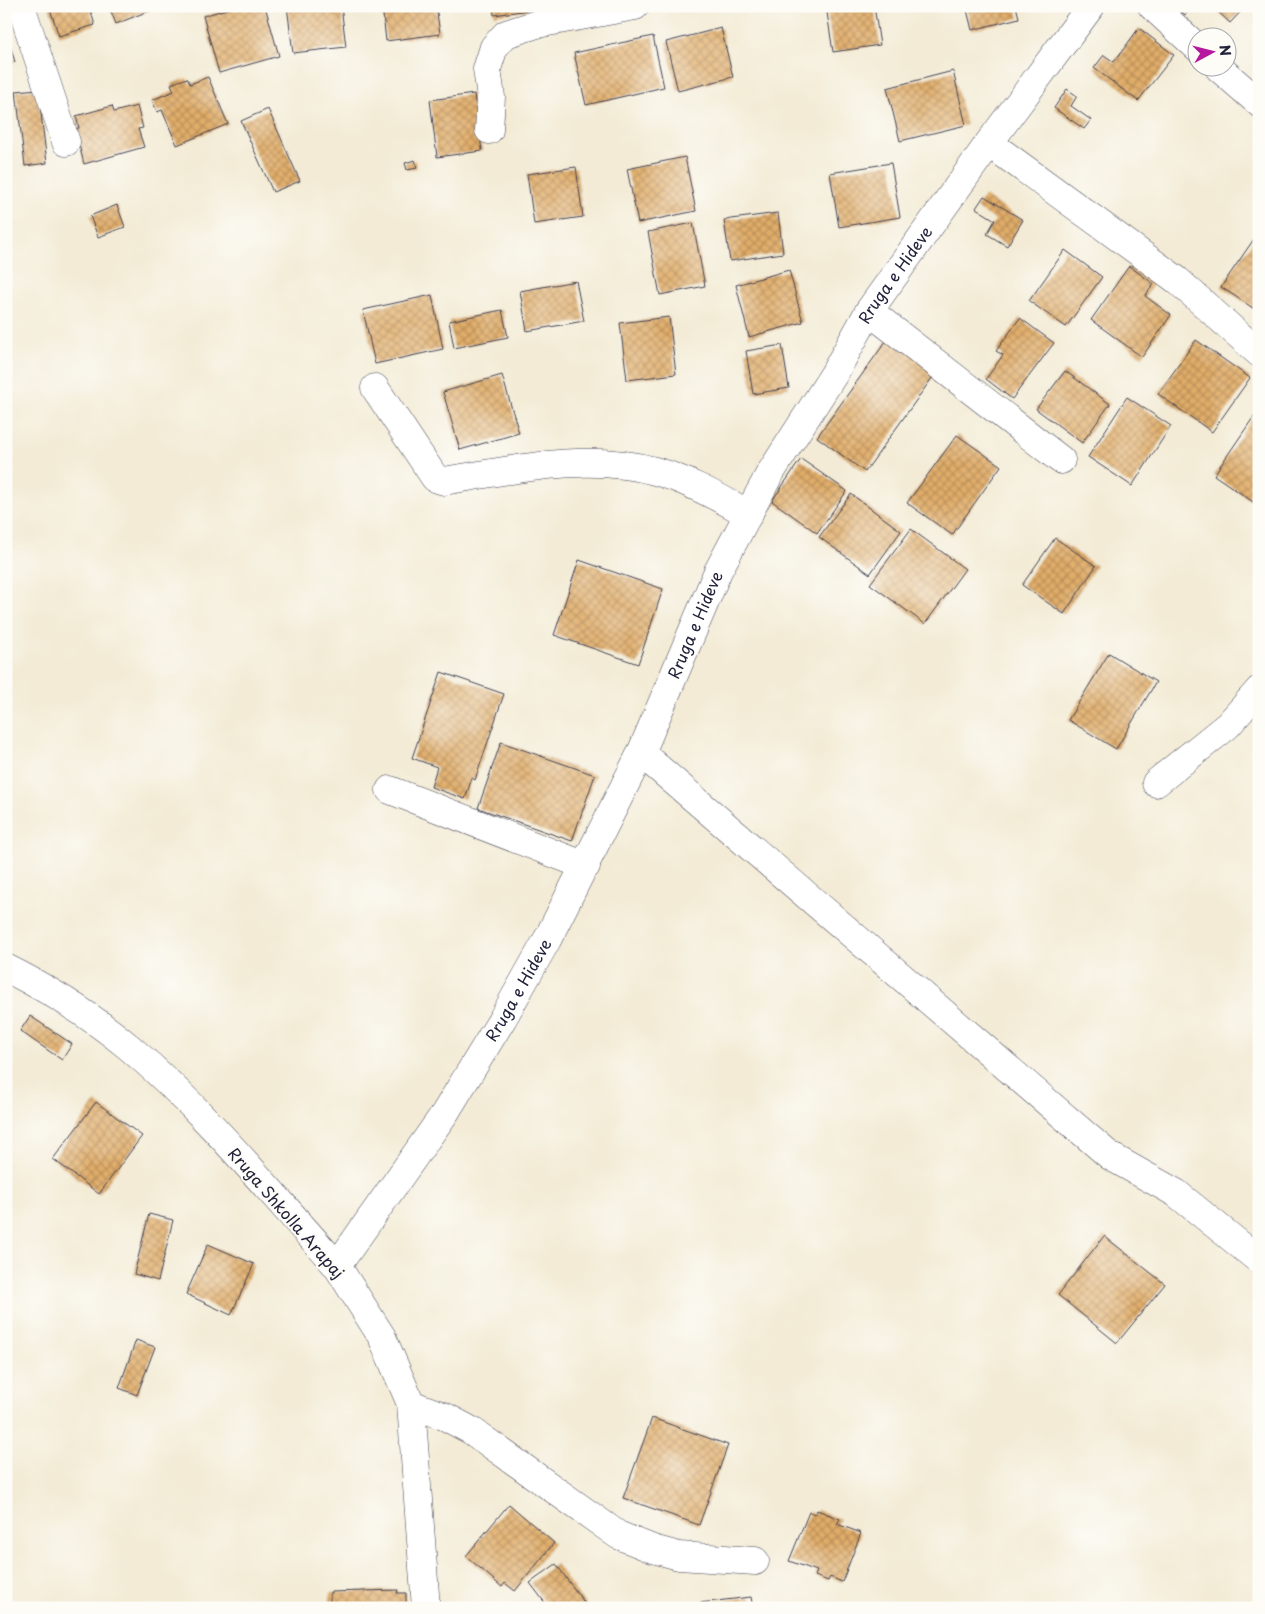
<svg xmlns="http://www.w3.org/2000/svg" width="1265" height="1614" font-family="'Playpen Sans',sans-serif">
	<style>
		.building { fill: url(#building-cross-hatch) }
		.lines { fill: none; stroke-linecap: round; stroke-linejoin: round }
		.minor-casing { stroke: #414052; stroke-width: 29 }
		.major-casing { stroke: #414052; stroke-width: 29 }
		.minor { stroke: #fff; stroke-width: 28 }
		.major { stroke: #fff; stroke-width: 28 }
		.labels { text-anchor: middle; stroke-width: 4; stroke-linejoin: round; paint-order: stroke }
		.street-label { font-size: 16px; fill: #22223b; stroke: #fdfcf7 }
	</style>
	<defs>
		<pattern id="building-cross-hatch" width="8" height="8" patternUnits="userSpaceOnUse" patternTransform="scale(1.25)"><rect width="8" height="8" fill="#e1ad69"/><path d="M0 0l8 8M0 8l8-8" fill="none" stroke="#b68c58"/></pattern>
	</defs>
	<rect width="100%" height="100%" fill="#fdfcf7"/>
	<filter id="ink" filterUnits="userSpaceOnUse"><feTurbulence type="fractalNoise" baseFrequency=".02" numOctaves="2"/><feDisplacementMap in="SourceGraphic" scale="10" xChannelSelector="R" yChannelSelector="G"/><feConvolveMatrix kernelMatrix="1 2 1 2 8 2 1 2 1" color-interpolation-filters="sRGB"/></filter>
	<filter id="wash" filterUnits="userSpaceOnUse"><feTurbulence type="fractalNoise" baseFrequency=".0096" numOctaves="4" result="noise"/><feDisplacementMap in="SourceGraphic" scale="20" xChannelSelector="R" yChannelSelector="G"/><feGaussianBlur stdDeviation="1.12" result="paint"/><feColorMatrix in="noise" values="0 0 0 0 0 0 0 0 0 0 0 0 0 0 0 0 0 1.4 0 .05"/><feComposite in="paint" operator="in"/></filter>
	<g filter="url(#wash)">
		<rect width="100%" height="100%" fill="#f3ebd5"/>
		<g id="blocks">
			<g class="building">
				<path d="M49 6H89L95 25 59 36Z"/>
				<path d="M109 6H161L116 24Z"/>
				<path d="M237 6H265L279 56 219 73 203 16Z"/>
				<path d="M287 6H341L346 47 293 53Z"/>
				<path d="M382 6H436L440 34 386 41Z"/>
				<path d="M493 6H551V7L494 15Z"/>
				<path d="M826 6H874L880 45 833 52Z"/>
				<path d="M966 6H1016L1019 18 972 30Z"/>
				<path d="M1175 6H1192L1185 15Z"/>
				<path d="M1212 6H1246L1230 23Z"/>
				<path d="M721 28 733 77 678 91 666 42Z"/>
				<path d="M1139 28 1174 55 1138 101 1094 68 1104 55 1114 62Z"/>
				<path d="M6 31 15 62 6 64Z"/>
				<path d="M653 36 664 87 586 105 574 53Z"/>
				<path d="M953 71 966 125 900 141 887 88Z"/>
				<path d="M208 77 228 124 177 145 162 110 157 112 152 100 174 91 171 84 187 78 190 84Z"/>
				<path d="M38 89 47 163 25 166 16 91Z"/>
				<path d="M1067 89 1077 96 1071 106 1091 120 1084 129 1054 108Z"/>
				<path d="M474 94 482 151 437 157 430 100Z"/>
				<path d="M112 106 114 112 137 106 143 128 138 129 144 147 84 164 75 129 79 128 76 116Z"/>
				<path d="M268 109 300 181 273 192 241 121Z"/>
				<path d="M685 157 696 211 638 223 627 169Z"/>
				<path d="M415 160 417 168 407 170 405 163Z"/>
				<path d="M891 163 900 217 839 227 830 173Z"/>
				<path d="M576 167 583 217 534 224 527 174Z"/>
				<path d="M984 196 1023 220 1007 246 987 234 995 220 976 208Z"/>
				<path d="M117 205 125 227 98 237 90 216Z"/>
				<path d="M778 213 783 253 730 261 724 220Z"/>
				<path d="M693 223 705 286 660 295 648 232Z"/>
				<path d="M1254 239 1259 242V312L1221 287Z"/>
				<path d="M1065 250 1102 277 1066 327 1029 301Z"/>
				<path d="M1129 266 1154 284 1145 296 1171 315 1142 357 1091 320Z"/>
				<path d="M789 270 803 322 749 337 736 285Z"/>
				<path d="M576 281 584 321 527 331 520 291Z"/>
				<path d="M432 295 443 349 375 364 363 310Z"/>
				<path d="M502 310 508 337 454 348 449 321Z"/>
				<path d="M669 317 676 374 627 380 620 323Z"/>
				<path d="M1020 318 1054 343 1012 399 986 379 1003 355 996 351Z"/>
				<path d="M889 337 937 371 865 472 817 437Z"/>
				<path d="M1196 340 1250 378 1212 432 1158 394Z"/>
				<path d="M782 345 789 388 753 394 746 351Z"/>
				<path d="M1065 371 1110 404 1082 443 1036 409Z"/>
				<path d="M502 375 519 433 460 450 443 392Z"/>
				<path d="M1127 397 1171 426 1132 486 1088 457Z"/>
				<path d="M1259 409V506L1214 475Z"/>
				<path d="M957 435 1001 466 952 535 907 503Z"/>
				<path d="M801 459 847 491 817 533 772 501Z"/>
				<path d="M851 494 901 531 870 574 819 537Z"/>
				<path d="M911 529 965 569 925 624 870 584Z"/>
				<path d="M1055 538 1096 566 1064 614 1022 585Z"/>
				<path d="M579 560 663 589 638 664 554 635Z"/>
				<path d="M1109 653 1156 682 1116 749 1068 720Z"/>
				<path d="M441 672 504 694 475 780 472 778 465 799 431 787 437 767 412 758Z"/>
				<path d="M501 742 595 775 572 841 478 808Z"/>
				<path d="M30 1016 72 1044 62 1060 20 1031Z"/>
				<path d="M96 1102 142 1136 99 1194 53 1159Z"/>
				<path d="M149 1214 173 1220 158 1281 134 1274Z"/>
				<path d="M1104 1236 1165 1284 1117 1343 1058 1295Z"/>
				<path d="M208 1244 254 1264 231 1315 186 1294Z"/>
				<path d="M136 1340 155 1347 137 1395 119 1388Z"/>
				<path d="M652 1418 728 1445 699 1525 623 1498Z"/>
				<path d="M509 1504 554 1543 515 1591 505 1583 502 1587 466 1556Z"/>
				<path d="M817 1510 840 1519 837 1524 861 1533 842 1582 830 1577 828 1581 815 1576 817 1571 789 1561 809 1512 815 1514Z"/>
				<path d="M556 1564 588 1608H549L530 1583Z"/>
				<path d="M398 1590 397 1593H406V1608H330V1592Z"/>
				<path d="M751 1597 753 1608H699V1603Z"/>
			</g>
		</g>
	</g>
	<g filter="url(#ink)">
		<use href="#blocks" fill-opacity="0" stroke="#414052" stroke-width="1"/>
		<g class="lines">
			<defs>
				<g id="minor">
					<path d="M21 6 66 142"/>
					<path d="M1152 6 1198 48"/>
					<path d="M1219 68 1259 103"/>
					<path d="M489 130 491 97 487 69 494 47 506 34 537 24 635 6"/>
					<path d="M989 143 1177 280 1259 353"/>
					<path d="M869 311 1061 460"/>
					<path d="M375 388 435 478 444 481C513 470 586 452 655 471 688 480 719 498 749 514"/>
					<path d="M641 753 1110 1156 1176 1193 1259 1260"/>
					<path d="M1156 783 1228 725 1259 690"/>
					<path d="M390 790 586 866"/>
					<path d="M6 968C50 990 93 1017 130 1048 207 1113 270 1192 337 1266"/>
					<path d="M411 1404 446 1417 472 1431 618 1535 653 1549 679 1556 755 1561"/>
				</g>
				<g id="major">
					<path id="s1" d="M426 1608 411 1404 382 1337 337 1266 445 1113 503 1018 547 940 641 753 718 571 769 475 834 374 869 311 989 143 1091 6"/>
				</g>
			</defs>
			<use href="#minor" class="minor-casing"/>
			<use href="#major" class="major-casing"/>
			<use href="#minor" class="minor"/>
			<use href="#major" class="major"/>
		</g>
	</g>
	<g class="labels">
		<g class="street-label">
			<text dy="6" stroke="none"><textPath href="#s1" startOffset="1502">Rruga e Hideve</textPath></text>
			<text dy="6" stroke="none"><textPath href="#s1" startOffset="1098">Rruga e Hideve</textPath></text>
			<text dy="6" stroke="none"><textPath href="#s1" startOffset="692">Rruga e Hideve</textPath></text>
			<text transform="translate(286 1213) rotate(49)" y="6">Rruga Shkolla Arapaj</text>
		</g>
	</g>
	<rect width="1265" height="1614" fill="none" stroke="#fdfcf7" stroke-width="25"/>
	<g transform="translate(1212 52) rotate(83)"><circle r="24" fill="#fdfcf7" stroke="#a5a5ac"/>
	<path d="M0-4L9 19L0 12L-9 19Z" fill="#b5179e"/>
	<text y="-8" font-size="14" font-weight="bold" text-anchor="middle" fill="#22223b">N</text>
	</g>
</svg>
